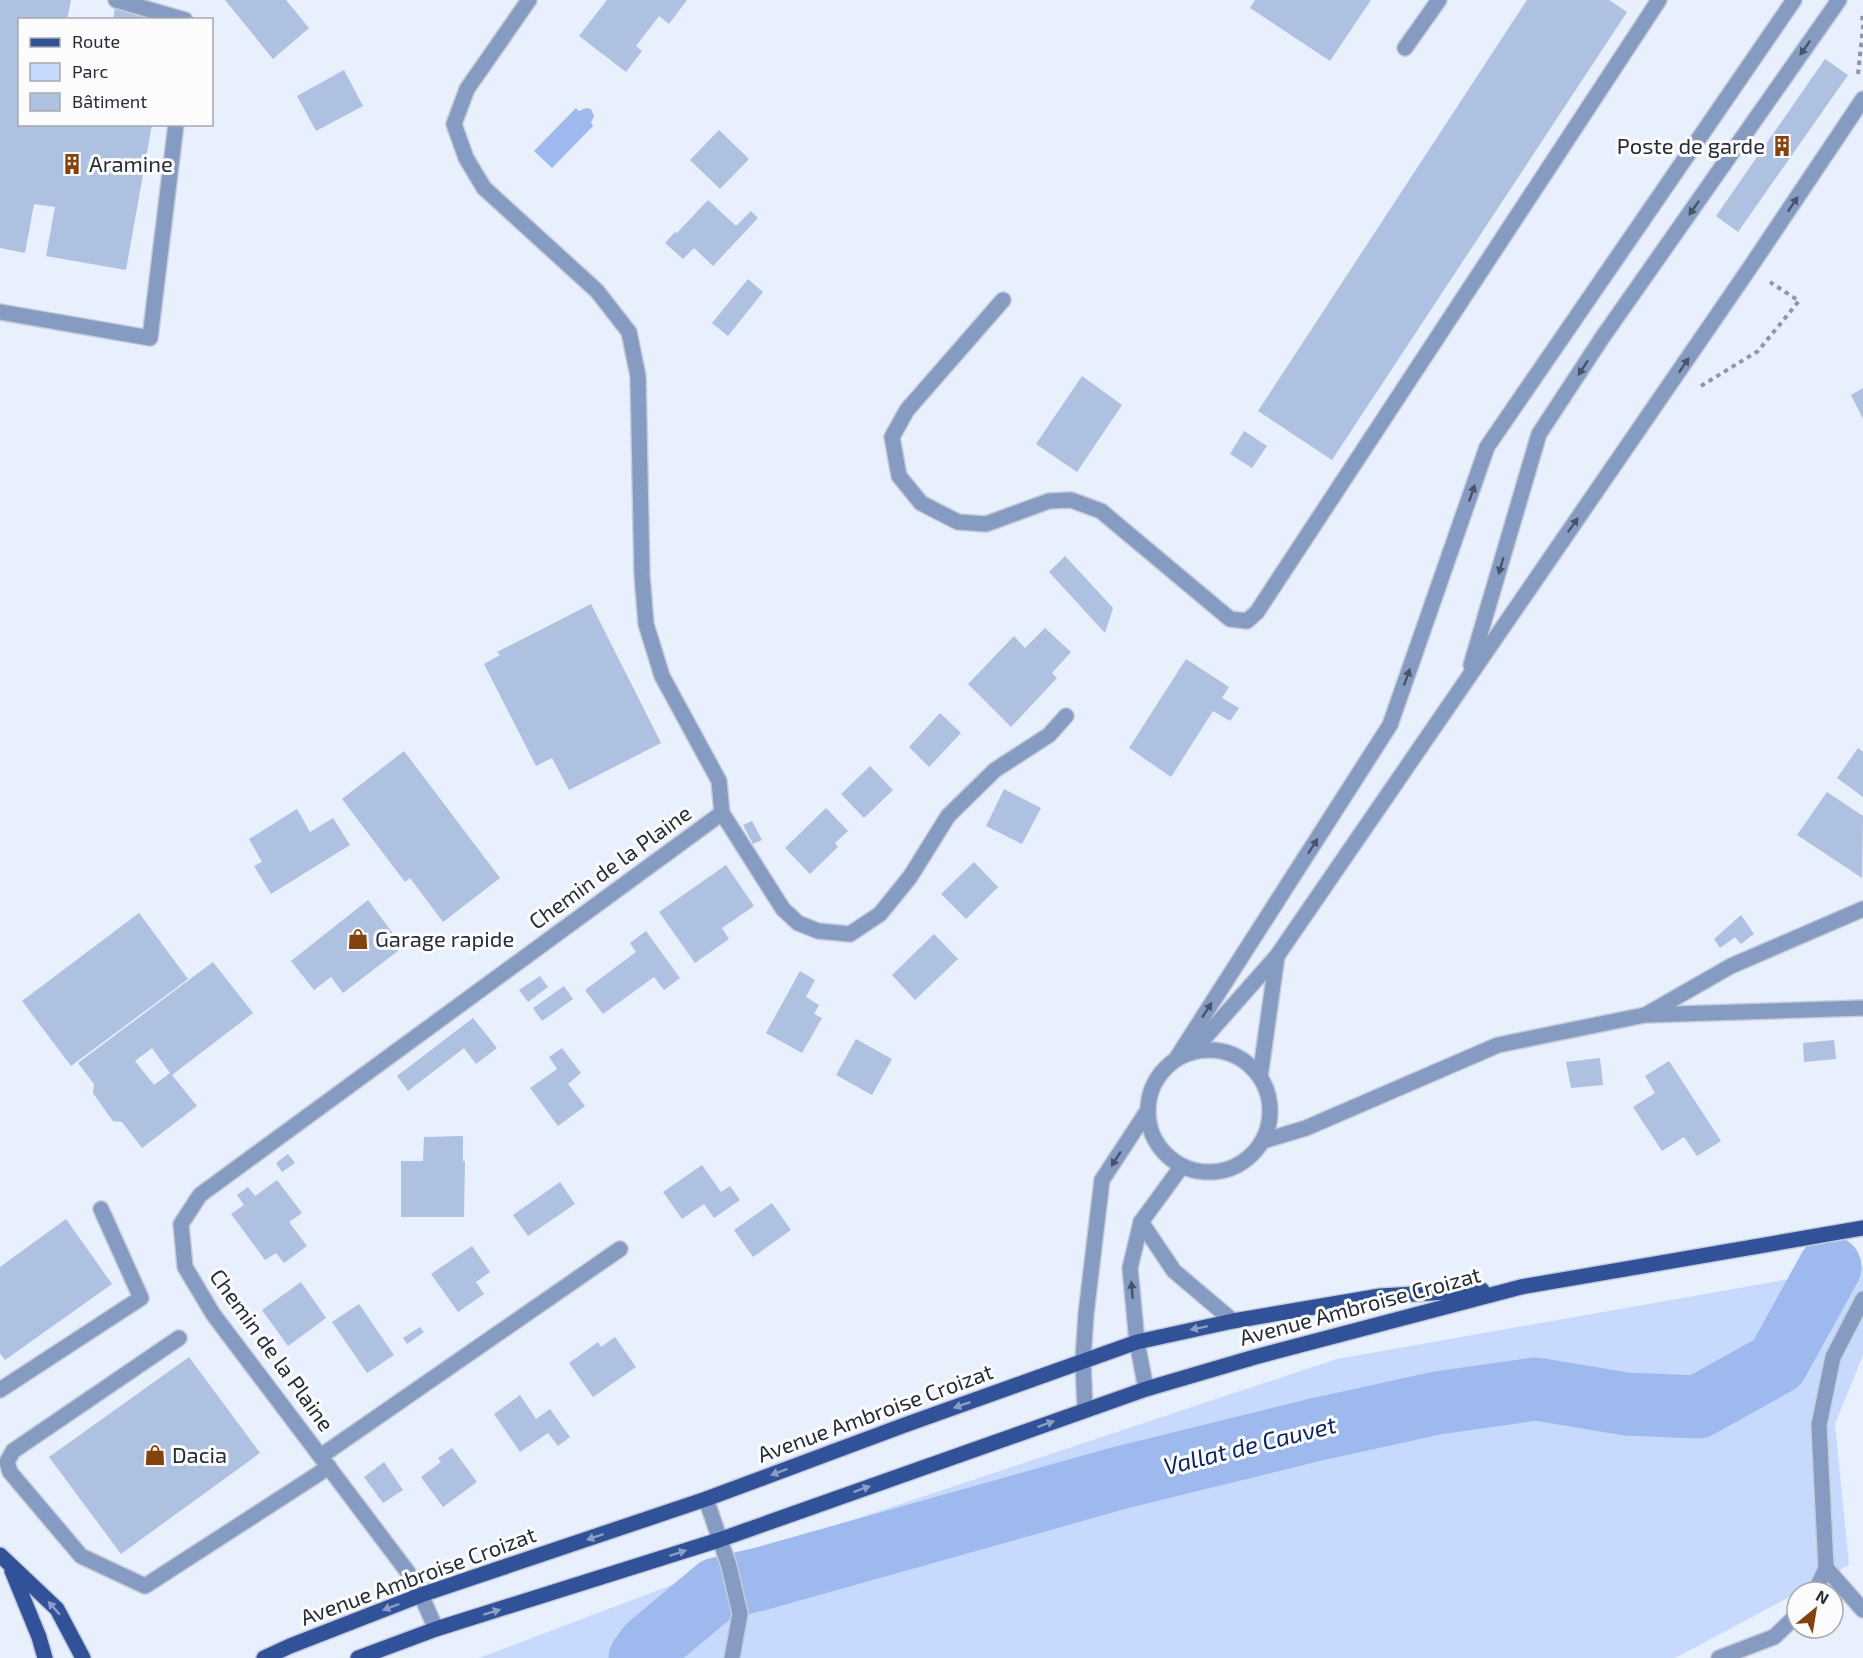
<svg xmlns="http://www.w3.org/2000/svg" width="1863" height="1658" font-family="'Exo 2',sans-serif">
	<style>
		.green { fill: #c7dafe }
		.water { fill: #9eb9ed }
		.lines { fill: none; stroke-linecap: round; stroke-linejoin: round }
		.river { stroke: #9eb9ed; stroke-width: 63 }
		.building { fill: #afc1e1; fill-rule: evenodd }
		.minor-casing { stroke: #c5ccda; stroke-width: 18 }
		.major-casing { stroke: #c5ccda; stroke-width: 18 }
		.path { stroke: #8f96a4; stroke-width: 4; stroke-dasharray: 4.5 4.5; stroke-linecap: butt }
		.minor { stroke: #869bc2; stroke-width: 15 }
		.major { stroke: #315298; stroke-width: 15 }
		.oneway { fill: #485469 }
		.oneway2 { fill: #8c9ec5 }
		.labels { text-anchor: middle; stroke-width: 6; stroke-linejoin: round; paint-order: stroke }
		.poi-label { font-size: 22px; fill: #262d39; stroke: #fcfcfc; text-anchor: start }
		.street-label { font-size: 22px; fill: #262d39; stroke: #fcfcfc }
		.water-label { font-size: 24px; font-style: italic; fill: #0b2661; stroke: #fcfcfc }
	</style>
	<rect width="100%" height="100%" fill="#e8effd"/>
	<path class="green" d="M1863 1266V1355L1835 1424 1849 1565 1675 1658H479L780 1544 1337 1359Z"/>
	<path class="water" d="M576 108 579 111 586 108 591 109 594 116 591 122 593 126 552 168 534 151Z"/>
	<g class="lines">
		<path class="river" d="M640 1658 649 1646 717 1589 760 1579 1119 1478 1314 1430 1437 1403 1536 1389 1626 1404 1698 1407 1777 1363 1830 1267"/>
	</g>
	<g class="building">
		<path d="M0 0H71L67 20H20V124H152L126 270 46 256 55 207 34 204 25 253 0 248Z"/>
		<path d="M225 0H286L309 28 273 59Z"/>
		<path d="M607 0H687L669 24 659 16 636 46 642 51 626 72 579 36Z"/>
		<path d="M1255 0H1371L1330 61 1250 8Z"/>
		<path d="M1527 0H1609L1627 12 1332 460 1258 411Z"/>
		<path d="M115 8 145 13 144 20H113Z"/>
		<path d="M1825 59 1848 75 1738 232 1716 216Z"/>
		<path d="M344 70 363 106 316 131 297 96Z"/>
		<path d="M719 130 749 159 720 189 690 160Z"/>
		<path d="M708 200 736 226 751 211 758 218 713 266 694 248 683 259 665 243 675 232 677 233Z"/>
		<path d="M748 279 763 292 728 336 712 323Z"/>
		<path d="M1082 376 1122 405 1077 472 1036 444Z"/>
		<path d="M1863 388V419L1851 395Z"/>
		<path d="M1244 431 1267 446 1252 468 1230 454Z"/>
		<path d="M1065 556 1113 608 1105 633 1049 572Z"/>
		<path d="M591 604 661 743 569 790 552 758 536 766 484 664 500 655 497 652Z"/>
		<path d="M1045 628 1071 652 1052 673 1057 678 1011 727 968 684 1014 636 1025 648Z"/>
		<path d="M1186 659 1229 687 1222 698 1239 708 1230 721 1213 711 1171 777 1129 748Z"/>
		<path d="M940 713 961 733 929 767 909 747Z"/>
		<path d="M1858 748 1863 752V797L1837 778Z"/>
		<path d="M404 751 500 878 443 922 410 878 405 882 342 799Z"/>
		<path d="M870 766 893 790 864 818 841 794Z"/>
		<path d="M1004 789 1041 808 1022 844 986 826Z"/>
		<path d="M1827 792 1863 816 1862 878 1797 835Z"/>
		<path d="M826 808 848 831 835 843 838 847 810 874 785 848Z"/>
		<path d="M297 809 310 832 333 818 350 845 271 894 254 866 262 862 249 839Z"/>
		<path d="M752 821 762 840 753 844 743 825Z"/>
		<path d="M974 862 998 887 966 919 941 894Z"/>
		<path d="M726 865 754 906 722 928 729 939 695 963 659 912Z"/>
		<path d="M368 900 403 947 343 993 331 977 314 990 291 961Z"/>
		<path d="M139 913 188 979 71 1066 22 1001Z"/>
		<path d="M1741 915 1754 934 1741 944 1735 937 1720 948 1714 939Z"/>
		<path d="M646 931 680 978 664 990 654 977 603 1014 585 990 636 952 630 943Z"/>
		<path d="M934 934 958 959 915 1000 892 975Z"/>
		<path d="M213 962 253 1013 172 1075 197 1106 142 1148 122 1122 113 1121 107 1113 93 1093 94 1084 78 1063ZM152 1048 170 1073 154 1085 135 1061Z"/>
		<path d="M800 971 815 980 806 997 819 1005 814 1014 822 1018 802 1053 766 1033Z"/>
		<path d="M540 976 548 987 528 1002 519 990Z"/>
		<path d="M564 986 573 999 542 1021 533 1008Z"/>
		<path d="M473 1018 497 1048 476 1064 464 1048 408 1091 397 1076Z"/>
		<path d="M856 1039 892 1059 872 1095 836 1075Z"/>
		<path d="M1834 1040 1836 1059 1804 1062 1803 1043Z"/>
		<path d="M562 1048 581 1073 568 1084 585 1106 558 1126 530 1088 557 1069 549 1057Z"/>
		<path d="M1600 1058 1603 1085 1571 1088 1566 1062Z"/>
		<path d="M1669 1061 1721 1141 1697 1156 1684 1137 1662 1151 1633 1107 1655 1093 1645 1076Z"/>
		<path d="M463 1136V1161H465L464 1217H401V1161H423L424 1137Z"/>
		<path d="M288 1154 295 1163 282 1172 276 1163Z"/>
		<path d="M702 1165 721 1192 730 1186 740 1200 714 1218 704 1204 682 1219 663 1192Z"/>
		<path d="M277 1180 302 1213 289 1222 307 1246 284 1263 276 1253 265 1260 231 1214 244 1205 237 1195 248 1187 255 1196Z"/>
		<path d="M560 1182 575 1204 528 1236 513 1215Z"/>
		<path d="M772 1203 791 1230 753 1257 734 1230Z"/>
		<path d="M66 1219 112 1284 5 1360 0 1353V1267Z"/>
		<path d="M472 1246 490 1272 476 1282 484 1294 458 1312 431 1274Z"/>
		<path d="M301 1282 326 1318 288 1346 262 1310Z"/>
		<path d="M359 1304 394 1355 367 1373 332 1322Z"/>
		<path d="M420 1327 424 1332 407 1344 403 1338Z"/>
		<path d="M615 1337 636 1367 593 1397 569 1363 598 1342 601 1347Z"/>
		<path d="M189 1357 260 1453 121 1554 49 1457Z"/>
		<path d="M520 1395 536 1419 550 1409 570 1437 558 1446 548 1433 520 1452 494 1414Z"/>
		<path d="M452 1448 477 1482 443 1507 421 1477 441 1462 438 1458Z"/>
		<path d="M384 1462 403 1490 383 1503 364 1477Z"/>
	</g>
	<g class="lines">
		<defs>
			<g id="minor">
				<path d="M116 0 185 20"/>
				<path d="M529 0 467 89 454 124 466 158 484 188 597 291 629 332 638 376 642 575 646 624 662 676 719 781 722 813 783 909 798 923 818 931 850 934 880 914 910 877 948 816 995 770 1049 735 1066 716"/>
				<path d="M1405 48 1439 0"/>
				<path d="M1003 300 907 410 892 437 899 476 921 503 958 522 986 524 1049 501 1071 500 1101 511 1230 619 1247 621 1257 612 1659 0"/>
				<path d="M0 312 150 338 176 124"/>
				<path d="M1471 665 1539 434 1602 338 1839 0"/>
				<path d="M1647 1014 1731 966 1863 909"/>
				<circle cx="1209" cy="1111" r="61"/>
				<path d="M1192 1052 1277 956 1749 269 1863 99"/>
				<path d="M1176 1059 1390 725 1487 447 1794 0"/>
				<path d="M1260 1077 1277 956"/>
				<path d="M1263 1141 1306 1128 1498 1045 1645 1015 1863 1008"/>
				<path d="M1141 1222 1174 1271 1233 1321"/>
				<path d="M179 1338 13 1451 7 1462 10 1472 81 1556 145 1586 329 1467"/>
				<path d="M1146 1389 1137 1342 1130 1268 1141 1222 1182 1166"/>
				<path d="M0 1390 141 1298 101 1209"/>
				<path d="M1085 1410 1083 1360 1086 1314 1102 1180 1148 1110"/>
				<path d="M321 1456 620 1249"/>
				<path d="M706 1499 729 1566 740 1614 732 1658"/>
				<path d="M1826 1568 1863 1610"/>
				<path d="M1815 1592 1826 1568 1819 1425 1833 1357 1863 1299"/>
				<path d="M436 1629 421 1595 407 1571 213 1314 185 1267 181 1224 200 1195 722 813"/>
				<path d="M1719 1658 1774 1637 1797 1615"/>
			</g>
			<g id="major">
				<path d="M0 1555 57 1609 83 1658"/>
				<path d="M12 1571 39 1637 45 1658"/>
				<path d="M264 1658 290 1646 421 1595 706 1499 902 1426 1137 1342 1233 1321 1380 1296 1482 1290"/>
				<path d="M358 1658 436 1629 719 1540 1146 1389 1255 1357 1521 1287 1863 1228"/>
			</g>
		</defs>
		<use href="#minor" class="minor-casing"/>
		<use href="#major" class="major-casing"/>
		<g class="path">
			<path d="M1858 74 1863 27 1862 13"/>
			<path d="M1701 386 1758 351 1799 301 1770 282"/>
		</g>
		<use href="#minor" class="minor"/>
		<use href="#major" class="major"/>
	</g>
	<defs><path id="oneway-solid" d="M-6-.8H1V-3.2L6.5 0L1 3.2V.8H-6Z" transform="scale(1.5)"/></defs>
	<g class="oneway">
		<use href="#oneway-solid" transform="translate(1805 48) rotate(125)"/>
		<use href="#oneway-solid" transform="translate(1793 204) rotate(-56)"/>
		<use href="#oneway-solid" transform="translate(1694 208) rotate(125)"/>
		<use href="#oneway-solid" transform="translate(1684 365) rotate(-56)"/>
		<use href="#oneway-solid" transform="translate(1583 368) rotate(123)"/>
		<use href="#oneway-solid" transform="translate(1472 493) rotate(-71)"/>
		<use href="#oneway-solid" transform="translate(1573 525) rotate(-55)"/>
		<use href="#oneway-solid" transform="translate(1501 566) rotate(106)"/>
		<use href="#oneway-solid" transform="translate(1407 677) rotate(-70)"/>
		<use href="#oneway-solid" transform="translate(1313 846) rotate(-57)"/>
		<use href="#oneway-solid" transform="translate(1207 1010) rotate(-57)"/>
		<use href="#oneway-solid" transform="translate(1116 1159) rotate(123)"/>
		<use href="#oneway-solid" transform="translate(1132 1290) rotate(-95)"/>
	</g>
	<g class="oneway2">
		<use href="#oneway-solid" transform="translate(1199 1328) rotate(168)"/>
		<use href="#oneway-solid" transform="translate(962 1405) rotate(161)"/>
		<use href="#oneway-solid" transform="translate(1046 1424) rotate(-20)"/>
		<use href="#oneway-solid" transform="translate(779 1472) rotate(159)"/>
		<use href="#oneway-solid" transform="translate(862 1489) rotate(-20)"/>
		<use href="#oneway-solid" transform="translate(595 1537) rotate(161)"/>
		<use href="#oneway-solid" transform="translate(678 1553) rotate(-18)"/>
		<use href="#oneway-solid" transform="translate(391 1607) rotate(159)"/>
		<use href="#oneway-solid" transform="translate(54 1608) rotate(-131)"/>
		<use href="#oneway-solid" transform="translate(492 1612) rotate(-17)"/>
	</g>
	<defs>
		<symbol id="building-bare" viewBox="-9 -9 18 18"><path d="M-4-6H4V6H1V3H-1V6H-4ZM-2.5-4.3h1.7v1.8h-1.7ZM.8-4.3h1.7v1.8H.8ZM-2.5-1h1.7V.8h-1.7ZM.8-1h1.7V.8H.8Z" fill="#84430e" stroke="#fcfcfc" stroke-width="2.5" paint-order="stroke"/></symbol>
		<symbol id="shop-bare" viewBox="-9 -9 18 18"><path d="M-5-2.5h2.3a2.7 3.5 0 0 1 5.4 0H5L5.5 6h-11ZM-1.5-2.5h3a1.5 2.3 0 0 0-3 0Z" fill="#84430e" stroke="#fcfcfc" stroke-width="2.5" paint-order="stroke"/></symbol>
	</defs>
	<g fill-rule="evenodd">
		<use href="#building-bare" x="1767" y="131" width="30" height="30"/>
		<use href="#building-bare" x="57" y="149" width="30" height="30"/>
		<use href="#shop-bare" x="343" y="924" width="30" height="30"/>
		<use href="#shop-bare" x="140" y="1440" width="30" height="30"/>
	</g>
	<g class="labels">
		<g class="poi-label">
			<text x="1765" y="154" text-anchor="end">Poste de garde</text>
			<text x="89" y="172">Aramine</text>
			<text x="375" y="947">Garage rapide</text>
			<text x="172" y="1463">Dacia</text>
		</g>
		<g class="street-label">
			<text transform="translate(610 867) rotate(-36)" y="8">Chemin de la Plaine</text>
			<text transform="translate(1360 1306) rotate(-15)" y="8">Avenue Ambroise Croizat</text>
			<text transform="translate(272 1350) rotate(54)" y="8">Chemin de la Plaine</text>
			<text transform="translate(875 1413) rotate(-20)" y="8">Avenue Ambroise Croizat</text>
			<text transform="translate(418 1576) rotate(-20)" y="8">Avenue Ambroise Croizat</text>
		</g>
		<g class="water-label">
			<text transform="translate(1250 1446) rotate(-14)" y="8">Vallat de Cauvet</text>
		</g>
	</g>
	<rect x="18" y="18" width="195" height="108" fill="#fcfcfc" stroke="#a6a9ae" stroke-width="1.5"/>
	<rect x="30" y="38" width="30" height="9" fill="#315298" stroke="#a6a9ae" stroke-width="1.5"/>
	<text x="72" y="48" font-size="18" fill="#262d39">Route</text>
	<rect x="30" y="63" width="30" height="18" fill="#c7dafe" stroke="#a6a9ae" stroke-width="1.5"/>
	<text x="72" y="78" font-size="18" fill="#262d39">Parc</text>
	<rect x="30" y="93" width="30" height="18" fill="#afc1e1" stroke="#a6a9ae" stroke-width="1.5"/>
	<text x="72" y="108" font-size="18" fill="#262d39">Bâtiment</text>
	<g transform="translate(1815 1610) rotate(30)"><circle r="28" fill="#fcfcfc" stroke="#a6a9ae" stroke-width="1.5"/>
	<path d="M0-4.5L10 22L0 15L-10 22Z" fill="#84430e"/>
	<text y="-9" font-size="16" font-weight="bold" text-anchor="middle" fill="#262d39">N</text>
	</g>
</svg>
